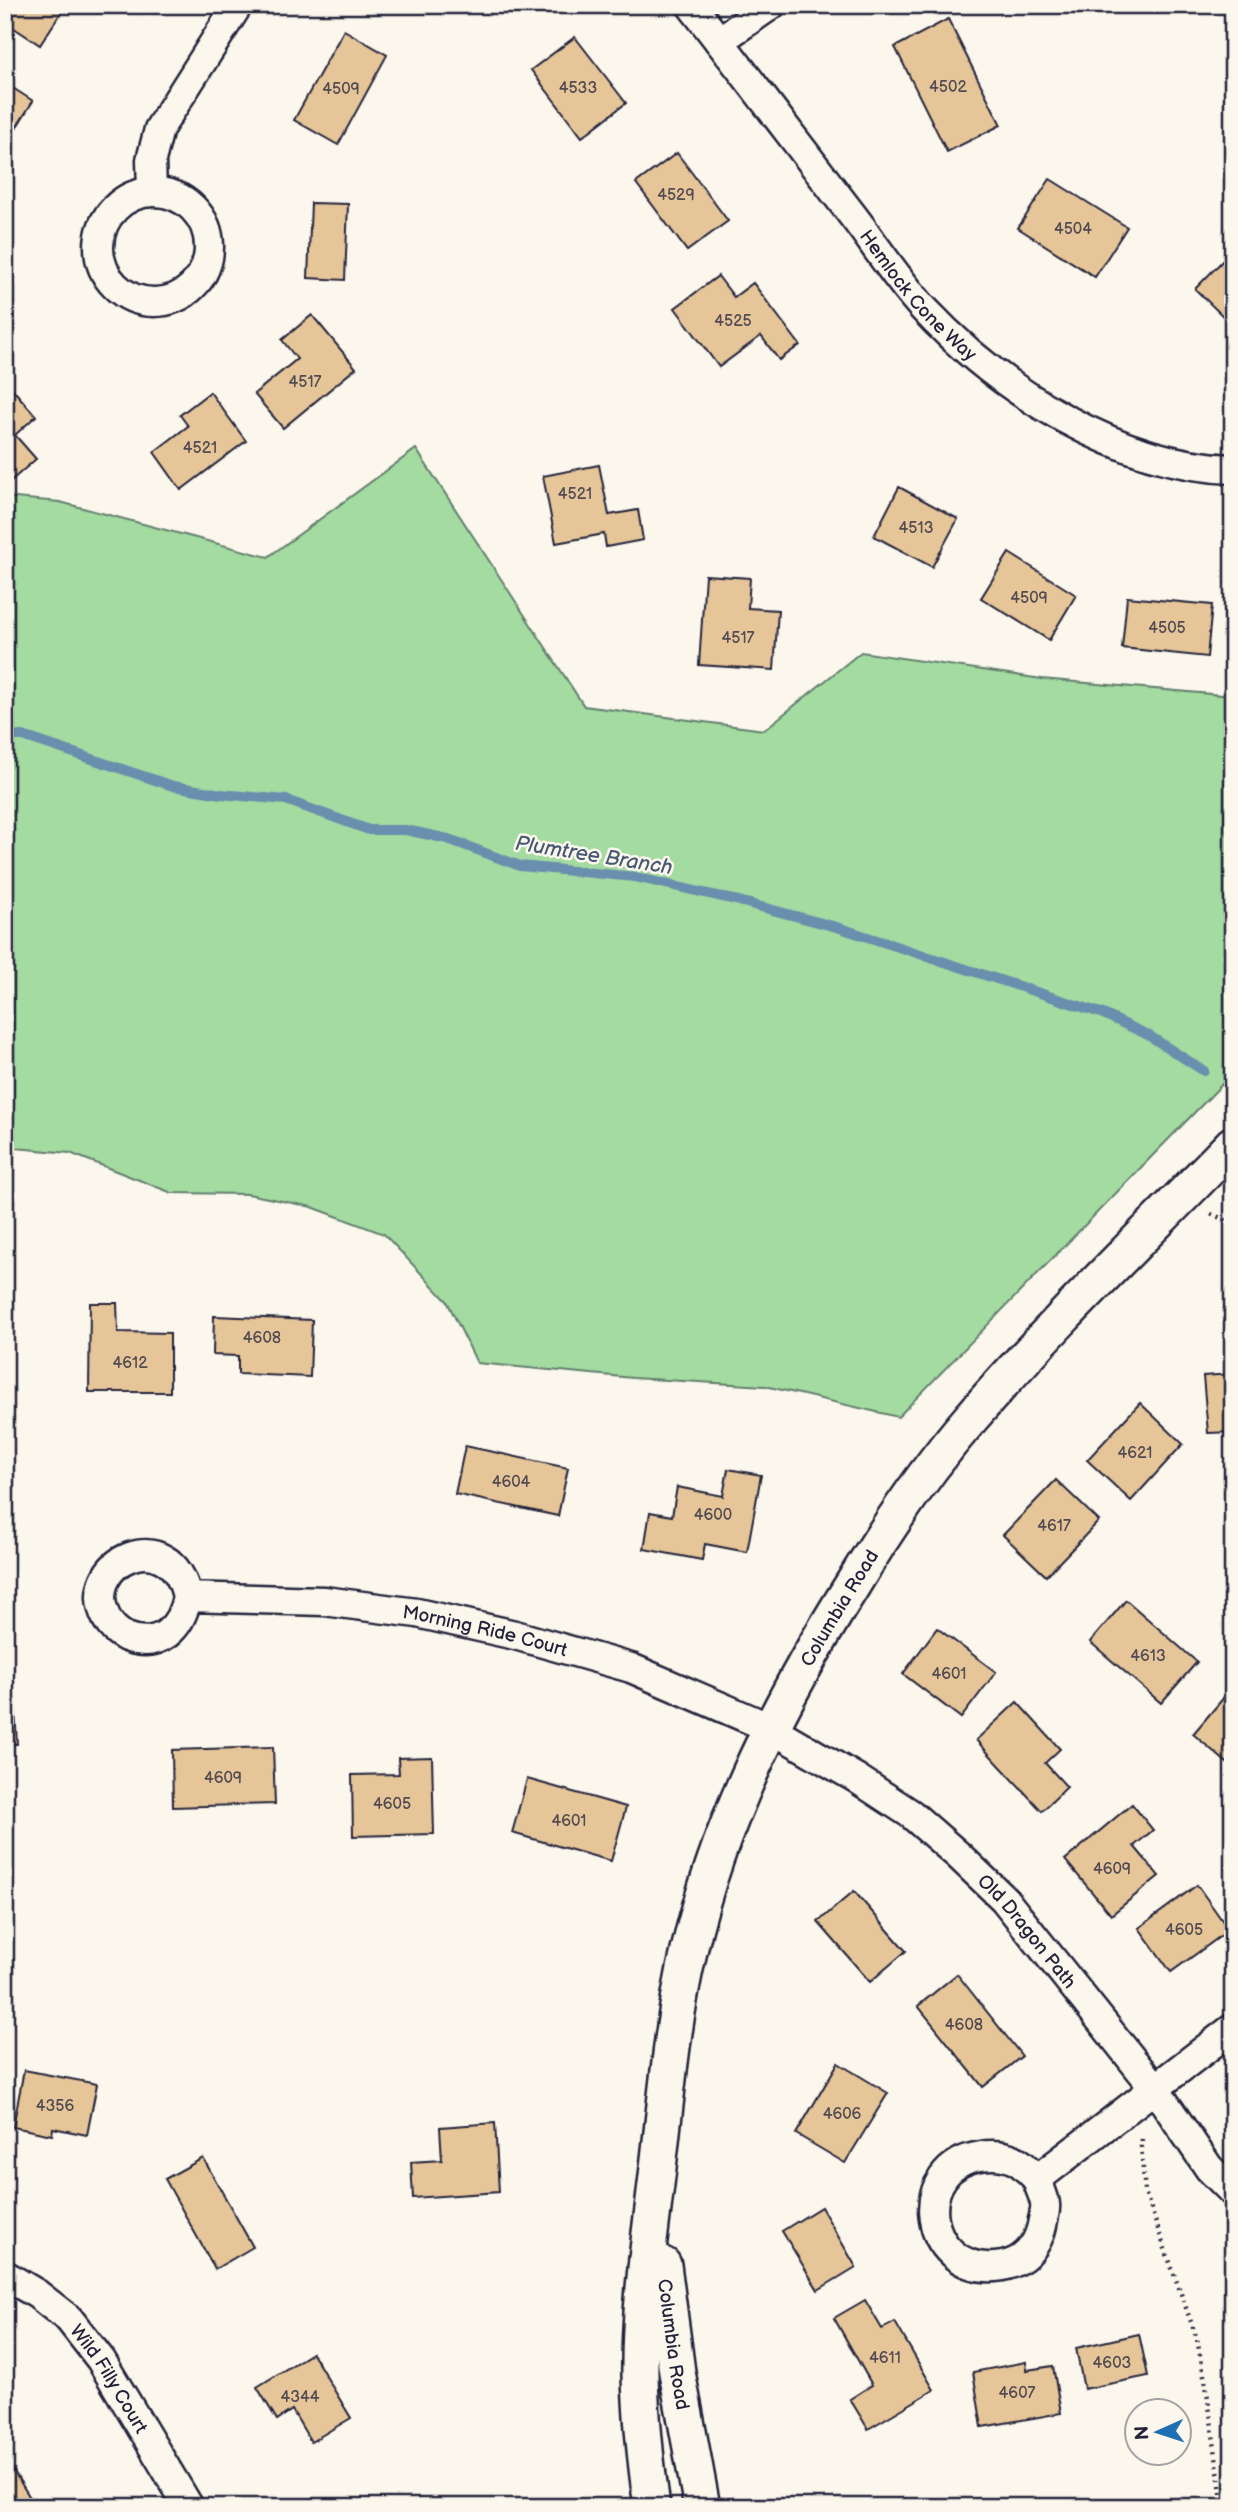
<svg xmlns="http://www.w3.org/2000/svg" width="1238" height="2512" font-family="'Balsamiq Sans',sans-serif">
	<style>
		.green { fill: #a3dba0; stroke: #627e6e; stroke-width: 2 }
		.lines { fill: none; stroke-linecap: round; stroke-linejoin: round }
		.stream { stroke: #698eae; stroke-width: 10 }
		.building { fill: #e6c699; stroke: #22223b; stroke-width: 2 }
		.minor-casing { stroke: #22223b; stroke-width: 33 }
		.tertiary-casing { stroke: #22223b; stroke-width: 40 }
		.path { stroke: #22223b; stroke-width: 4.5; stroke-dasharray: 2 5; stroke-linecap: butt }
		.minor { stroke: #fbf7ec; stroke-width: 28 }
		.tertiary { stroke: #fbf7ec; stroke-width: 35 }
		.labels { text-anchor: middle; stroke-width: 5; stroke-linejoin: round; paint-order: stroke }
		.number-label { font-size: 16px; fill: #534b52 }
		.street-label { font-size: 19px; fill: #22223b; stroke: #fbf7ec }
		.water-label { font-size: 21px; font-style: italic; fill: #465874; stroke: #fbf7ec }
	</style>
	<rect width="100%" height="100%" fill="#fbf7ec"/>
	<filter id="ink" filterUnits="userSpaceOnUse"><feTurbulence type="fractalNoise" baseFrequency=".0143" numOctaves="2"/><feDisplacementMap in="SourceGraphic" scale="14" xChannelSelector="R" yChannelSelector="G"/><feConvolveMatrix kernelMatrix="1 2 1 2 8 2 1 2 1" color-interpolation-filters="sRGB"/></filter>
	<g filter="url(#ink)">
		<path class="green" d="M416 449 584 706 764 730 861 652 1042 679 1233 696V1073L898 1417 765 1386 633 1378 477 1363 447 1301 384 1234 312 1207 248 1194 172 1193 70 1153 5 1147V497L60 502 268 557Z"/>
		<g class="lines">
			<path class="stream" d="M5 736H23L173 786 221 794 286 800 369 830H406L448 839 520 866 635 877 739 901 840 928 1101 1013 1148 1035 1204 1071"/>
		</g>
		<g class="building">
			<path d="M5 5H66L40 45 5 22Z"/>
			<path d="M948 19 1001 125 947 152 895 47Z"/>
			<path d="M344 30 387 55 338 145 294 120Z"/>
			<path d="M575 37 626 103 582 137 531 70Z"/>
			<path d="M5 83 33 101 11 136 5 133Z"/>
			<path d="M677 153 728 221 687 251 636 183Z"/>
			<path d="M1050 179 1127 227 1095 277 1018 228Z"/>
			<path d="M311 203 348 204 345 280 308 278Z"/>
			<path d="M1233 250V326L1195 289Z"/>
			<path d="M718 276 734 297 753 283 800 345 779 360 761 336 719 367 675 308Z"/>
			<path d="M312 315 356 368 283 428 254 394 297 359 282 340Z"/>
			<path d="M9 385 36 416 15 435 36 459 5 486V388Z"/>
			<path d="M210 392 246 441 181 490 154 452 188 426 180 415Z"/>
			<path d="M599 465 609 515 638 510 643 540 606 547 604 534 556 543 543 476Z"/>
			<path d="M899 487 958 519 932 567 874 536Z"/>
			<path d="M1009 553 1076 595 1049 640 981 598Z"/>
			<path d="M705 575 750 578 748 608 778 610 774 670 699 665Z"/>
			<path d="M1127 597 1212 605 1207 657 1122 648Z"/>
			<path d="M90 1303H117L118 1332 170 1333V1392H89Z"/>
			<path d="M214 1316 312 1320 310 1377 238 1374V1356L213 1355Z"/>
			<path d="M1233 1374V1432L1208 1433 1203 1376Z"/>
			<path d="M1140 1403 1183 1444 1131 1501 1087 1460Z"/>
			<path d="M465 1446 568 1468 558 1516 455 1494Z"/>
			<path d="M728 1469 761 1475 747 1552 705 1544 702 1560 644 1549 650 1512 672 1516 677 1487 723 1496Z"/>
			<path d="M1056 1480 1099 1521 1046 1576 1003 1535Z"/>
			<path d="M1126 1600 1197 1662 1161 1703 1090 1642Z"/>
			<path d="M937 1628 996 1672 961 1718 903 1674Z"/>
			<path d="M1230 1690 1233 1692V1768L1193 1734Z"/>
			<path d="M5 1691H14L17 1744H5Z"/>
			<path d="M1017 1702 1060 1749 1045 1763 1067 1787 1042 1811 976 1740Z"/>
			<path d="M273 1747 275 1804 173 1807 172 1750Z"/>
			<path d="M432 1757 434 1834 353 1836 352 1775 399 1774 398 1758Z"/>
			<path d="M527 1779 626 1807 611 1861 512 1833Z"/>
			<path d="M1132 1804 1153 1830 1134 1846 1159 1876 1111 1915 1065 1860Z"/>
			<path d="M1197 1885 1229 1930 1171 1972 1139 1928Z"/>
			<path d="M854 1891 906 1951 870 1982 818 1922Z"/>
			<path d="M957 1974 1022 2056 983 2087 918 2006Z"/>
			<path d="M838 2063 888 2093 845 2163 796 2134Z"/>
			<path d="M24 2070 97 2084 87 2135 53 2128 52 2135 13 2127Z"/>
			<path d="M495 2123 499 2192 413 2198 411 2162 442 2160 440 2127Z"/>
			<path d="M203 2158 253 2247 215 2269 165 2179Z"/>
			<path d="M821 2207 856 2267 818 2290 782 2231Z"/>
			<path d="M865 2300 882 2329 895 2322 934 2390 868 2429 850 2399 872 2385 834 2318Z"/>
			<path d="M1139 2334 1148 2376 1084 2389 1076 2348Z"/>
			<path d="M312 2353 351 2418 311 2442 292 2410 277 2420 257 2387Z"/>
			<path d="M1026 2362 1027 2370 1053 2366 1061 2413 982 2427 973 2372Z"/>
			<path d="M5 2457 24 2488 36 2507H5Z"/>
		</g>
		<g class="lines">
			<defs>
				<g id="minor">
					<path id="s1" d="M691 5C746 75 799 146 853 216 876 246 898 281 924 309 1001 391 1117 465 1233 469"/>
					<path d="M719 41 771 5"/>
					<path d="M152 191 151 160 159 129 238 5"/>
					<circle cx="154" cy="247" r="55"/>
					<path id="s2" d="M187 1597C171 1518 77 1562 107 1619 111 1627 118 1633 126 1637 160 1650 181 1628 187 1597L324 1601 417 1613 515 1635 631 1668 770 1728 856 1778 911 1814 958 1855 1004 1899 1154 2087 1209 2168 1233 2192"/>
					<path d="M1037 2179C1039 2187 1044 2196 1045 2204 1046 2209 1044 2215 1043 2220 1039 2246 1023 2265 995 2267 922 2272 909 2166 981 2156 992 2154 1006 2155 1017 2161 1024 2165 1031 2173 1037 2179L1233 2028"/>
					<path id="s3" d="M5 2275 37 2294 69 2319 101 2360 189 2507"/>
				</g>
				<g id="tertiary">
					<path id="s4" d="M663 2265 677 2372 702 2507"/>
					<path id="s5" d="M652 2507C646 2464 641 2419 640 2375 639 2303 651 2230 659 2159 667 2089 673 2019 689 1951 719 1820 782 1697 853 1584 888 1526 926 1470 970 1419 1053 1323 1145 1235 1233 1144"/>
				</g>
			</defs>
			<use href="#minor" class="minor-casing"/>
			<use href="#tertiary" class="tertiary-casing"/>
			<g class="path">
				<path d="M1211 1214 1233 1223"/>
				<path d="M1142 2139 1141 2146 1145 2192 1197 2339 1207 2391 1223 2507"/>
			</g>
			<use href="#minor" class="minor"/>
			<use href="#tertiary" class="tertiary"/>
		</g>
	</g>
	<g class="labels">
		<g class="number-label">
			<text x="948" y="92">4502</text>
			<text x="578" y="93">4533</text>
			<text x="341" y="94">4509</text>
			<text x="676" y="200">4529</text>
			<text x="1073" y="234">4504</text>
			<text x="733" y="326">4525</text>
			<text x="305" y="387">4517</text>
			<text x="200" y="453">4521</text>
			<text x="575" y="499">4521</text>
			<text x="916" y="533">4513</text>
			<text x="1029" y="603">4509</text>
			<text x="1167" y="633">4505</text>
			<text x="738" y="643">4517</text>
			<text x="262" y="1343">4608</text>
			<text x="130" y="1368">4612</text>
			<text x="1135" y="1458">4621</text>
			<text x="511" y="1487">4604</text>
			<text x="713" y="1520">4600</text>
			<text x="1054" y="1531">4617</text>
			<text x="1148" y="1661">4613</text>
			<text x="949" y="1679">4601</text>
			<text x="223" y="1783">4609</text>
			<text x="392" y="1809">4605</text>
			<text x="569" y="1826">4601</text>
			<text x="1112" y="1874">4609</text>
			<text x="1184" y="1935">4605</text>
			<text x="964" y="2030">4608</text>
			<text x="55" y="2111">4356</text>
			<text x="842" y="2119">4606</text>
			<text x="885" y="2363">4611</text>
			<text x="1112" y="2368">4603</text>
			<text x="1017" y="2398">4607</text>
			<text x="300" y="2402">4344</text>
		</g>
		<g class="street-label">
			<text dy="7" stroke="none"><textPath href="#s1" startOffset="369">Hemlock Cone Way</textPath></text>
			<text dy="7" stroke="none"><textPath href="#s5" startOffset="936">Columbia Road</textPath></text>
			<text dy="7" stroke="none"><textPath href="#s2" startOffset="569">Morning Ride Court</textPath></text>
			<text dy="7" stroke="none"><textPath href="#s2" startOffset="1202">Old Dragon Path</textPath></text>
			<text dy="7" stroke="none"><textPath href="#s4" startOffset="80">Columbia Road</textPath></text>
			<text dy="7" stroke="none"><textPath href="#s3" startOffset="150">Wild Filly Court</textPath></text>
		</g>
		<g class="water-label">
			<text transform="translate(594 855) rotate(9)" y="7">Plumtree Branch</text>
		</g>
	</g>
	<rect width="1238" height="2512" fill="none" stroke="#fbf7ec" stroke-width="28"/>
	<rect x="14" y="14" width="1210" height="2484" fill="none" stroke="#22223b" stroke-width="2.5" filter="url(#ink)"/>
	<g transform="translate(1158 2432) rotate(267)"><circle r="33" fill="#fbf7ec" stroke="#a4a2a5" stroke-width="2"/>
	<path d="M0-5L12 26L0 18L-12 26Z" fill="#1f6fb2"/>
	<text y="-10" font-size="19" font-weight="bold" text-anchor="middle" fill="#22223b">N</text>
	</g>
</svg>
